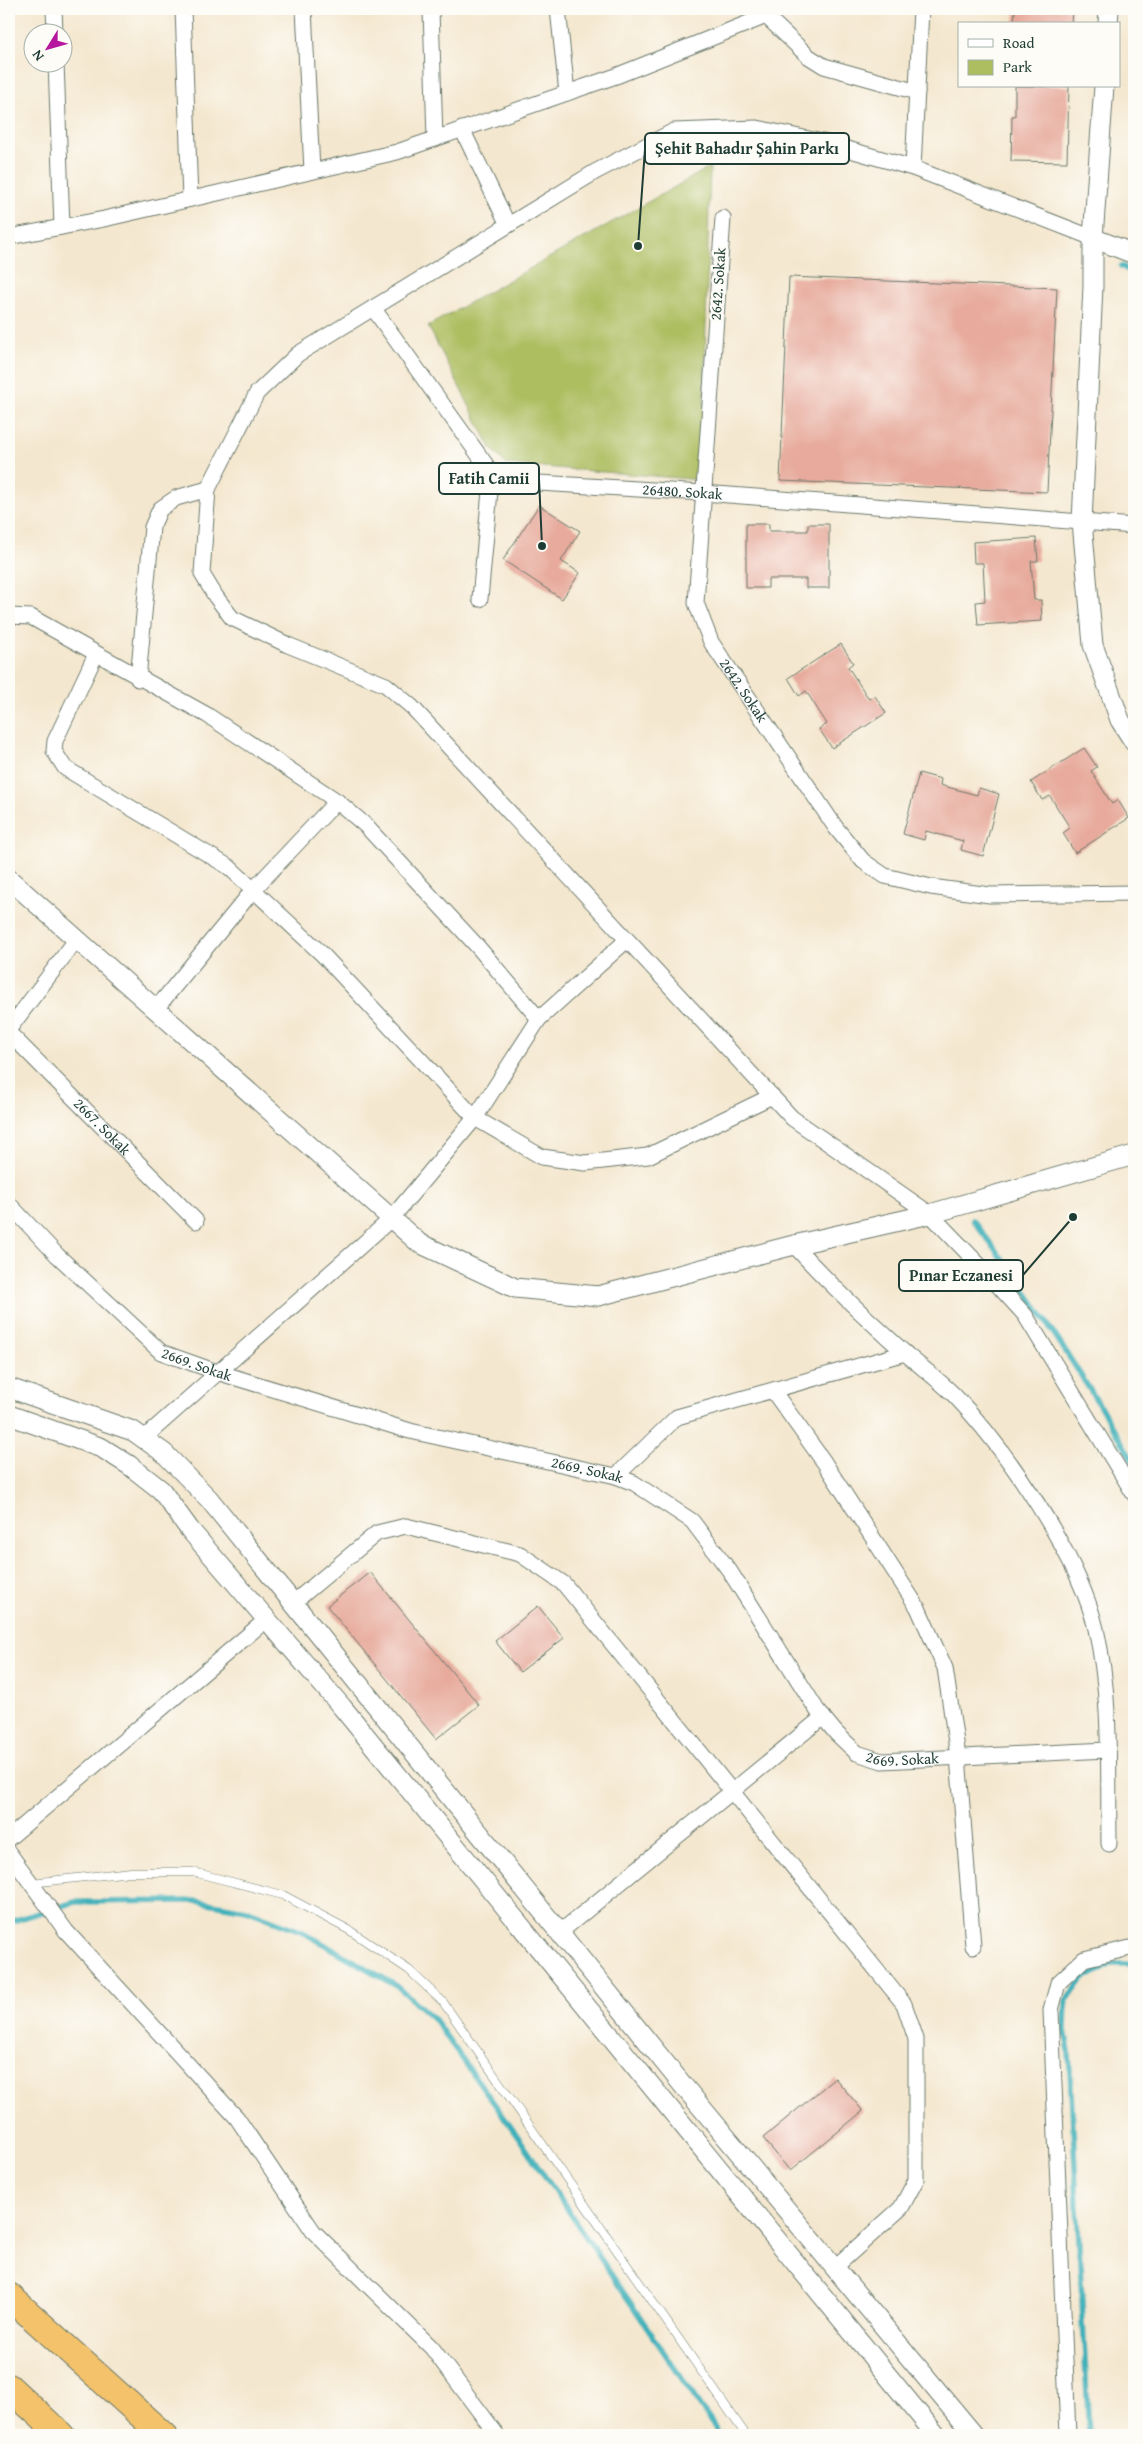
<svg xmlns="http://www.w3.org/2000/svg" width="1143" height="2444" font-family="'Gentium Book Plus',serif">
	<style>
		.green { fill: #adbe61; stroke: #667e4a }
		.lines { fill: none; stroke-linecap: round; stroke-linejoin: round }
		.stream { stroke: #41b1ba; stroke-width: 5.5 }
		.building { fill: #e7aa9c }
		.service-casing { stroke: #6a786a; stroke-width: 9 }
		.minor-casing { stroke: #6a786a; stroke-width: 17 }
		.tertiary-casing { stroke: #6a786a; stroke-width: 21 }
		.motorway-casing { stroke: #6a786a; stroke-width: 28 }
		.service { stroke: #fff; stroke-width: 8 }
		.minor { stroke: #fff; stroke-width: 15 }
		.tertiary { stroke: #fff; stroke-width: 19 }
		.motorway { stroke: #f3c26a; stroke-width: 26 }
		.labels { text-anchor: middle; stroke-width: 5; stroke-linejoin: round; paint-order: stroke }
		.street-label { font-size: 15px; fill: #1f3d34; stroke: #fdfcf7 }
		.leader { fill: none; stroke: #1f3d34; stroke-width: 2 }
		.callout-dot { fill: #1f3d34; stroke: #fdfcf7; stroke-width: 2 }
		.callout { fill: #fdfcf7; stroke: #1f3d34; stroke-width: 2 }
		.callout-label { font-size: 16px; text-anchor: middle; font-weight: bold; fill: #1f3d34 }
	</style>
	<rect width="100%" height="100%" fill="#fdfcf7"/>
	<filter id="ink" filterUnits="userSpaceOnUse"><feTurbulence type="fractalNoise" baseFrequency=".02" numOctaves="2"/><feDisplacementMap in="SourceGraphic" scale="10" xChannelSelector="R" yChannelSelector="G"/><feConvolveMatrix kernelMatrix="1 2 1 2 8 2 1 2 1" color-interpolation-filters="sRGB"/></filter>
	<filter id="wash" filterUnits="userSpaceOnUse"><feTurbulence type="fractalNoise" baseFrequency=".0096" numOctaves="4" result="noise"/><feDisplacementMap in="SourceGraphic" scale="20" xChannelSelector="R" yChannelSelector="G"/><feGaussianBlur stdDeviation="1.12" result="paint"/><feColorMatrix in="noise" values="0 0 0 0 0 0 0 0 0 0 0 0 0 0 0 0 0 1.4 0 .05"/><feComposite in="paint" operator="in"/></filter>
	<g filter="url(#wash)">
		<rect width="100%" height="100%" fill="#f4e7cf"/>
		<path class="green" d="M710 167 702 480 506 464 491 448 428 326Z"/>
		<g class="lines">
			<g class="stream">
				<path d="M1121 266 1134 273"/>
				<path d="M973 1220C1033 1298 1084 1377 1134 1463"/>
				<path d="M9 1922 75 1902 197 1901 246 1910 301 1931 397 1986 433 2018 519 2138 720 2435"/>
				<path d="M1089 2435 1069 2051 1065 2030 1066 2000 1083 1978 1111 1964H1134"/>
			</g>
		</g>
		<g id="blocks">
			<g class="building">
				<path d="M1015 9H1072L1071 24H1014Z"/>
				<path d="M1015 86H1069L1067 162 1011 161 1012 116H1015Z"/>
				<path d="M789 277 1057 288 1047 492 780 481Z"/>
				<path d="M539 505 580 531 561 561 580 573 562 599 503 560Z"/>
				<path d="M746 524H769V531H808V524H829V588H806V579H768V588H746Z"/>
				<path d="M1036 538 1038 561H1031L1034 600H1041L1042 621 978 625 976 602 985 601 983 563H974L973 542Z"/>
				<path d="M841 644 853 663 848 667 869 699 875 696 886 713 832 748 819 729 827 724 806 691 799 696 788 678Z"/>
				<path d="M1084 748 1097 767 1091 771 1112 804 1118 800 1129 818 1075 853 1063 833 1070 828 1050 796 1042 800 1031 782Z"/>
				<path d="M919 773 941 779 940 785 977 795 979 788 999 794 983 856 961 850 963 841 926 831 924 840 903 834Z"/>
				<path d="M370 1572 479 1705 436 1739 327 1606Z"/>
				<path d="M538 1606 564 1638 520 1672 495 1641Z"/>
				<path d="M835 2078 863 2111 790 2171 763 2138Z"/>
			</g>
		</g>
	</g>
	<g filter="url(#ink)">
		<use href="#blocks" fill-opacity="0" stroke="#6a786a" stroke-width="1"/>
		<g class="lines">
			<defs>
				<path id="service" d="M31 1883 131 1872H193L283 1895 349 1930 409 1970 443 2002 746 2435"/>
				<g id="minor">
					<path d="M54 9 55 32"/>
					<path d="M183 9 190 199"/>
					<path d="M304 9 312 171"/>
					<path d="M431 9 435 139"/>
					<path d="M558 9 567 93"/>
					<path d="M766 16 808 56 824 66 917 92"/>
					<path d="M56 62 62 227"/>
					<path d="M462 129 508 225"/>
					<path d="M913 168 921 9"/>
					<path id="s1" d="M723 218 696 603 711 642 836 828 863 861 885 876 931 887 990 895 1134 893"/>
					<path d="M9 237 104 219 397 152 616 76 766 16 774 9"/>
					<path d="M1093 238 913 168 823 142 757 128 674 131 595 172 298 354 257 393 208 489 202 574 216 597 232 618 288 645 386 685 412 707 792 1118 930 1214 984 1270 1025 1315 1134 1494"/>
					<path id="s2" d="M373 308 486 465 491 480 703 493 1134 526"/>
					<path d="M480 599 491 480"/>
					<path d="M9 616 31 617 207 715 337 801 365 825 478 947 539 1019"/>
					<path d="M96 654 55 741 54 751 65 768 229 867 322 954 475 1118 542 1157 585 1163 648 1156 772 1096"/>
					<path d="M138 679 152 527 160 509 176 498 208 489"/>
					<path d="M155 1010 254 889 337 801"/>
					<path d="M9 1029 76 940"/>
					<path id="s3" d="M9 1033 196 1221"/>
					<path id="s4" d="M9 1204 57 1255 161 1352 217 1372 410 1431 616 1476 634 1483 692 1521 729 1570 817 1710 836 1733 857 1753 882 1761 1107 1750"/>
					<path d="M794 1245C828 1283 867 1319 905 1353 921 1367 939 1380 954 1395 1006 1449 1079 1556 1096 1629 1112 1699 1108 1774 1109 1844"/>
					<path d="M773 1391 824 1462 918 1608 945 1668 958 1756 973 1946"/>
					<path d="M144 1438 391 1219 475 1118 539 1019 627 940"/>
					<path d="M616 1476 677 1417 905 1353"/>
					<path d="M293 1603 377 1533 406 1526 520 1554 564 1584 904 2004 916 2039V2180L901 2208 834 2268"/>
					<path d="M9 1838 267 1619"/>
					<path d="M9 1853 66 1931 237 2118 313 2231 432 2348 497 2435"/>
					<path d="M559 1933 823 1717"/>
					<path d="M1068 2435 1051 2010 1058 1983 1084 1959 1134 1947"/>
				</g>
				<g id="tertiary">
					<path d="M1108 24 1109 9"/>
					<path d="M1104 86 1093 238V286L1082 522 1093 645 1120 720 1134 742"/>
					<path d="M1093 238 1134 254"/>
					<path d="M9 879 419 1243 515 1288 598 1296 794 1245 930 1214 1134 1155"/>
					<path d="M9 1388 133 1431 164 1453 209 1499 686 2089 974 2435"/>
					<path d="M9 1415 102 1448 129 1465 161 1490 190 1530 342 1707 936 2435"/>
				</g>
				<g id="motorway">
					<path d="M9 2296 163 2435"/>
					<path d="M9 2387 61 2435"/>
				</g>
			</defs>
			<use href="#service" class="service-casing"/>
			<use href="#minor" class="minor-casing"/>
			<use href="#tertiary" class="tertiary-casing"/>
			<use href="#motorway" class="motorway-casing"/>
			<use href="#service" class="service"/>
			<use href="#minor" class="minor"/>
			<use href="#tertiary" class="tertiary"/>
			<use href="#motorway" class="motorway"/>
		</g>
	</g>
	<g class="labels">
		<g class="street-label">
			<text transform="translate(718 284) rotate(-86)" y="5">2642. Sokak</text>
			<text dy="5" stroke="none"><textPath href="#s2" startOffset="401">26480. Sokak</textPath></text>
			<text dy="5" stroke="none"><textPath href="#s1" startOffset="486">2642. Sokak</textPath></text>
			<text dy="5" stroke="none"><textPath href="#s3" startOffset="132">2667. Sokak</textPath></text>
			<text dy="5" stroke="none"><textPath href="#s4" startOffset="250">2669. Sokak</textPath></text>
			<text dy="5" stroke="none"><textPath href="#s4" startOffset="655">2669. Sokak</textPath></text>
			<text dy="5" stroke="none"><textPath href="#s4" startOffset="1105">2669. Sokak</textPath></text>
		</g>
	</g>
	<path class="leader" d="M638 246L645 149M542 546L539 479M1073 1217L1023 1275"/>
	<g class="callout-dot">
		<circle cx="638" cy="246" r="5"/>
		<circle cx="542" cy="546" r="5"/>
		<circle cx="1073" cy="1217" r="5"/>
	</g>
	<g class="callout">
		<rect x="645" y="133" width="204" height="31" rx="5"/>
		<rect x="439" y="463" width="100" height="31" rx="5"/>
		<rect x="899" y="1260" width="124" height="31" rx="5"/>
	</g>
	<g class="callout-label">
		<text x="747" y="154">Şehit Bahadır Şahin Parkı</text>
		<text x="489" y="484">Fatih Camii</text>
		<text x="961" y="1281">Pınar Eczanesi</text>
	</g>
	<rect width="1143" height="2444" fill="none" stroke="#fdfcf7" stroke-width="30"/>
	<rect x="958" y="22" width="162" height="65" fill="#fdfcf7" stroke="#a4b0a9"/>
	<rect x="968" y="39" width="25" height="8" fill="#ffffff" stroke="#a4b0a9"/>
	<text x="1003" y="48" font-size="15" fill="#1f3d34">Road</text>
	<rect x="968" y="60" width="25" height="15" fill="#adbe61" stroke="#a4b0a9"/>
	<text x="1003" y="72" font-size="15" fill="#1f3d34">Park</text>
	<g transform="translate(48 48) rotate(233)"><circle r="24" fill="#fdfcf7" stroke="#a4b0a9"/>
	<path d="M0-4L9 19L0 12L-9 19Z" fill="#b5179e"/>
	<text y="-8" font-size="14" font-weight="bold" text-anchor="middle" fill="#1f3d34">N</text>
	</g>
</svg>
